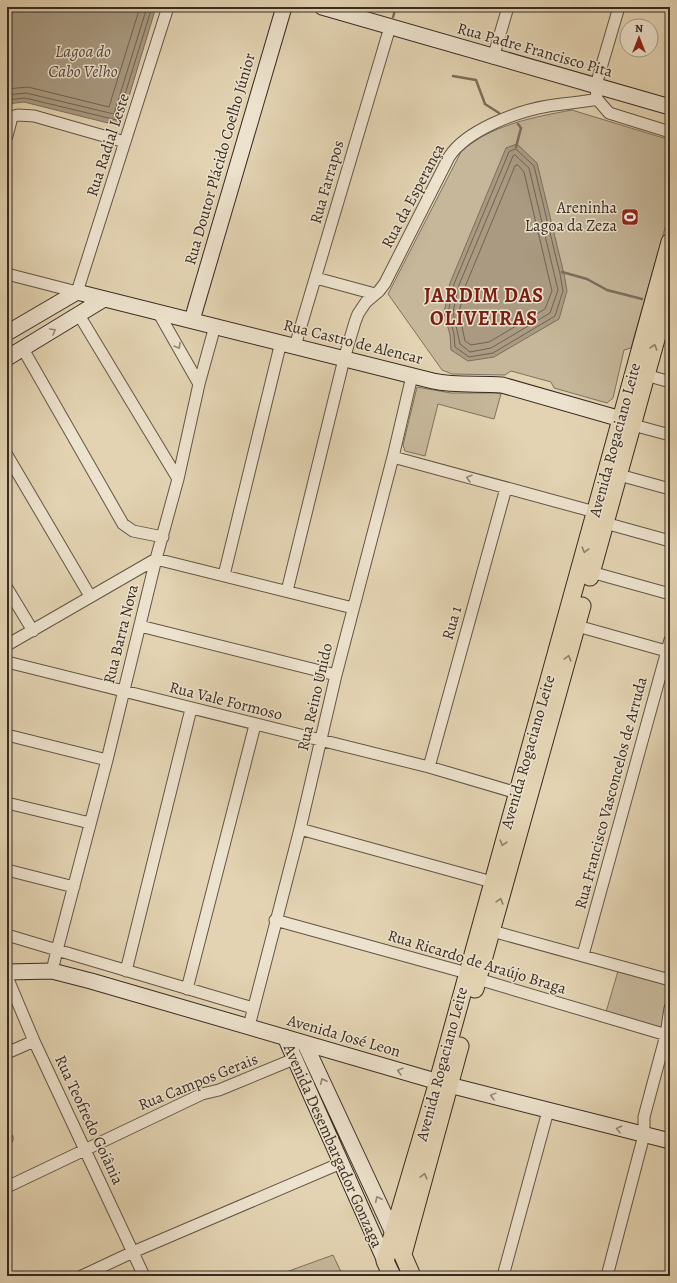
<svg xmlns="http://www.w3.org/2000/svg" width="677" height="1283" font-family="Alegreya,serif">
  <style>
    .green { fill: #c6b79a; stroke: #7f725e }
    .water { fill: #a99a81; stroke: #7c6e5b }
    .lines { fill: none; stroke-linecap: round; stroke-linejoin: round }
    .shore { stroke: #706352; stroke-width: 1 }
    .stream { stroke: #7c6e5b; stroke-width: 2.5 }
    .street-casing { stroke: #635646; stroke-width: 13 }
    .secondary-casing { stroke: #382c22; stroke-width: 17 }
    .primary-casing { stroke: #382c22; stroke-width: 19 }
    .street { stroke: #ede2cd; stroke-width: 11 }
    .secondary { stroke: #ede2cd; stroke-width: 15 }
    .primary { stroke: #e3d3b2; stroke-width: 17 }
    .oneway { stroke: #928778 }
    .oneway2 { stroke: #8e806a }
    .labels { text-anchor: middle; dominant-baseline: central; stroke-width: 3; stroke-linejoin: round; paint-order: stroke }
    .street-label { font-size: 16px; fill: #382c22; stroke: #ede2cd }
    .poi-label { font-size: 16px; fill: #382c22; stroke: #ede2cd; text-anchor: end }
    .water-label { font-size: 17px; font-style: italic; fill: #54483a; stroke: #ede2cd }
    .district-label { font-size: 20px; font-weight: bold; letter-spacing: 1px; fill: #7a1f14; stroke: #ede2cd }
  </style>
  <rect width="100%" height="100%" fill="#e3d3b2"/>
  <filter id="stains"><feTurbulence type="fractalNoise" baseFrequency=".005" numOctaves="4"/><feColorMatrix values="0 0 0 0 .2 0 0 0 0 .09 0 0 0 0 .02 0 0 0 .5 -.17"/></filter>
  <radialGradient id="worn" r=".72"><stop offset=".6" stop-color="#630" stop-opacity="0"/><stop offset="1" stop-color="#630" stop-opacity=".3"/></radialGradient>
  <path class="green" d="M572,110l98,30v70l-39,138 -7,2 -11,48 -6,5 -53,-15 -3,-6 -40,-11 -6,4 -53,-1 -10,-4 -54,-76 73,-142c29,-27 73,-35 111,-42z
    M417,387l34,6h45l5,1 -7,25 -56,-15 -13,52 -20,-5 -2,-6z
    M618,971l49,14 1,4 -5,38 -5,2 -52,-17z
    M333,1255l10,21h-68z"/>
  <path class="water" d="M7,7h149l-36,119 -96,-24 -17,2z
    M517,144l20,19 27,111 3,17 -8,28 -65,38 -26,4 -17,-11 -1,-15 -6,-22 6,-30 56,-135z"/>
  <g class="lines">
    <path class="shore" d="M7,89l21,-2 81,20 31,-100
      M7,95l19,-2 88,21 33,-107
      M7,100l18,-2 92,22 35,-113
      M516,149l18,17 26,108 3,17 -8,25 -62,37 -24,4 -14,-10 -1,-13 -6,-21 6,-29 55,-132z
      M515,155l14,13 29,122 -8,23 -59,35 -21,4 -10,-8 -7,-32 6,-27 54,-129z
      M518,165l6,7 28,119 -7,18 -56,33 -18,3 -6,-4 -6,-29 6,-25 50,-121z"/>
    <path class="stream" d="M393,17l3,-10
      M453,76l23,4 9,24 14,9
      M516,147l5,-19 -3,-4
      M562,272l25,7 20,11 35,9"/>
    <defs>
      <path id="street" d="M493,58l15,-51
        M597,99l12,14 61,19
        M7,118l11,-3 16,1 91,26
        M7,136l5,-19
        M7,274l70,18 91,-285
        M316,278l59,16
        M158,312l41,72
        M79,315l99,164
        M215,326l-16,58 -21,95 -22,80 -49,201 -50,190 196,58
        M295,346l95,-319
        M23,349l100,175 10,7 30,6
        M646,375l24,7
        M633,425l37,10
        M7,455l83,141
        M393,457l202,55
        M619,475l51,14
        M605,523l65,18
        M591,572l79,22
        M224,575l57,-233
        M7,588l26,43
        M287,591l57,-232 11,-37 3,-8 8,-12 13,-11 6,-8 64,-126c17,-27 69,-46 99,-51 16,-3 33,-3 49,-7l-1,-14 23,-78
        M570,624l100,28
        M140,626l196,49
        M7,645l149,-86 197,49
        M7,662l422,105 95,28
        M7,735l100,25
        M429,767l77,-279
        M7,803l83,20
        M300,829l192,53
        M7,870l67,17
        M275,920l192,53 11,6 192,57
        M492,931l178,49
        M7,935l50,15 -5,21
        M583,955l87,-315
        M126,971l65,-262
        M7,977l27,64 110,235
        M187,989l68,-264
        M249,1026l51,-197 36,-154 57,-218 19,-81
        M7,1053l27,-12
        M7,1138v1
        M7,1187l195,-93 17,-4 75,-31
        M82,1276l51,-24 208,-89
        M503,1276l45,-165
        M607,1276l37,-141v-18l22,-82 4,-27"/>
      <path id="secondary" d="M322,7l348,100
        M192,320l92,-313
        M7,333l70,-41 356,89c23,5 45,2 69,4l119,34
        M7,358l97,-59
        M7,972l45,-1 39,10 358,104 221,56
        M285,1037l100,224
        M305,1044l89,191"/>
      <path id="primary" d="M590,577l80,-288
        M475,989l107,-383
        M398,1244l14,32
        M403,1254l57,-208
        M392,1276l-7,-15 50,-169 235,-850"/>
    </defs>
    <use href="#street" class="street-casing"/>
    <use href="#secondary" class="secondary-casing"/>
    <use href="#primary" class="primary-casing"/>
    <use href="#street" class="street"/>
    <use href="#secondary" class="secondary"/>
    <use href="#primary" class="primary"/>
  </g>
  <defs><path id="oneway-chevron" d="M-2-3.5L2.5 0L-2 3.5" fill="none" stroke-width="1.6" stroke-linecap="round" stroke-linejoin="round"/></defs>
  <g class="oneway">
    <use href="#oneway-chevron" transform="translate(53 331) rotate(-30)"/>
    <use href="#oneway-chevron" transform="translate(178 346) rotate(60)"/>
    <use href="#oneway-chevron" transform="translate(469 478) rotate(-164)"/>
    <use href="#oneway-chevron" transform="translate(400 1071) rotate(-164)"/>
    <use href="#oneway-chevron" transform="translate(323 1081) rotate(-115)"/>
    <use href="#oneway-chevron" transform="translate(493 1096) rotate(-165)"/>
    <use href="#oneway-chevron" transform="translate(619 1129) rotate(-166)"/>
    <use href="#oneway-chevron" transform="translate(378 1199) rotate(-115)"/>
  </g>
  <g class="oneway2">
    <use href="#oneway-chevron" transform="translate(654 347) rotate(-74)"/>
    <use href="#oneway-chevron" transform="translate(585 550) rotate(105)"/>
    <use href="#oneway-chevron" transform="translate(568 658) rotate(-75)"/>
    <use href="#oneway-chevron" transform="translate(503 843) rotate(106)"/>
    <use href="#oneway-chevron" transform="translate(500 901) rotate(-74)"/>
    <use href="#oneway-chevron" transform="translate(424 1176) rotate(-75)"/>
  </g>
  <defs>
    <symbol id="stadium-square" viewBox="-11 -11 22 22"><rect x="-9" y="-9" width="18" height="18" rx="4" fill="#8f2418" stroke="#ede2cd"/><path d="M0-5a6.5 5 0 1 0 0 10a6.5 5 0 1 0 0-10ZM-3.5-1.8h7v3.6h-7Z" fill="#fff"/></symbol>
  </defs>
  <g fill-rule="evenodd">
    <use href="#stadium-square" x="620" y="207" width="20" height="20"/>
  </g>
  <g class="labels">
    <g class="street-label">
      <text transform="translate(535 50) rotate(16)">Rua Padre Francisco Pita</text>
      <text transform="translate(108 145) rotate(-72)">Rua Radial Leste</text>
      <text transform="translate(220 159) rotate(-74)">Rua Doutor Plácido Coelho Júnior</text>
      <text transform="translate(327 182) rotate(-74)">Rua Farrapos</text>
      <text transform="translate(413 196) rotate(-62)">Rua da Esperança</text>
      <text transform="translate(353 342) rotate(14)">Rua Castro de Alencar</text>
      <text transform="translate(615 440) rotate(-75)">Avenida Rogaciano Leite</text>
      <text transform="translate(452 623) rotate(-74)">Rua 1</text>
      <text transform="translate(121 634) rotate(-76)">Rua Barra Nova</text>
      <text transform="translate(315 697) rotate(-77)">Rua Reino Unido</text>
      <text transform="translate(226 701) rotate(14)">Rua Vale Formoso</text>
      <text transform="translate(528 752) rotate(-74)">Avenida Rogaciano Leite</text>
      <text transform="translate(611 793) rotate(-75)">Rua Francisco Vasconcelos de Arruda</text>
      <text transform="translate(477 962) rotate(17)">Rua Ricardo de Araújo Braga</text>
      <text transform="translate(344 1036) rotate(16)">Avenida José Leon</text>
      <text transform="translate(442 1064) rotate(-75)">Avenida Rogaciano Leite</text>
      <text transform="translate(198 1082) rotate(-22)">Rua Campos Gerais</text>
      <text transform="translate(89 1120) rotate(65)">Rua Teofredo Goiânia</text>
      <text transform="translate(333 1146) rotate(66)">Avenida Desembargador Gonzaga</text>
    </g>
    <g class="poi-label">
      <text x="617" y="208">Areninha<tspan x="617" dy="18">Lagoa da Zeza</tspan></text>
    </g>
    <g class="water-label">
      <text x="83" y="51">Lagoa do<tspan x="83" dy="20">Cabo Velho</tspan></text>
    </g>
    <g class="district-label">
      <text x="484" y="295">JARDIM DAS<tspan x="484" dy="23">OLIVEIRAS</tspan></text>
    </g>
  </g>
  <rect width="677" height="1283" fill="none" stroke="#e3d3b2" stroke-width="24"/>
  <rect x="8" y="8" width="661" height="1267" fill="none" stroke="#382c22" stroke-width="2"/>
  <rect x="12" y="12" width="653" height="1259" fill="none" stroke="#382c22"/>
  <g transform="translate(639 38)"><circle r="19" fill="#ede2cd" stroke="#a59989"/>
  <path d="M0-3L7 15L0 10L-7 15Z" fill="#8f2418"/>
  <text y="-6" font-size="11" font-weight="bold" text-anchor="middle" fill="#382c22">N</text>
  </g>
  <rect width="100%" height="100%" filter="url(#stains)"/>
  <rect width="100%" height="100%" fill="url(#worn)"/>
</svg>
